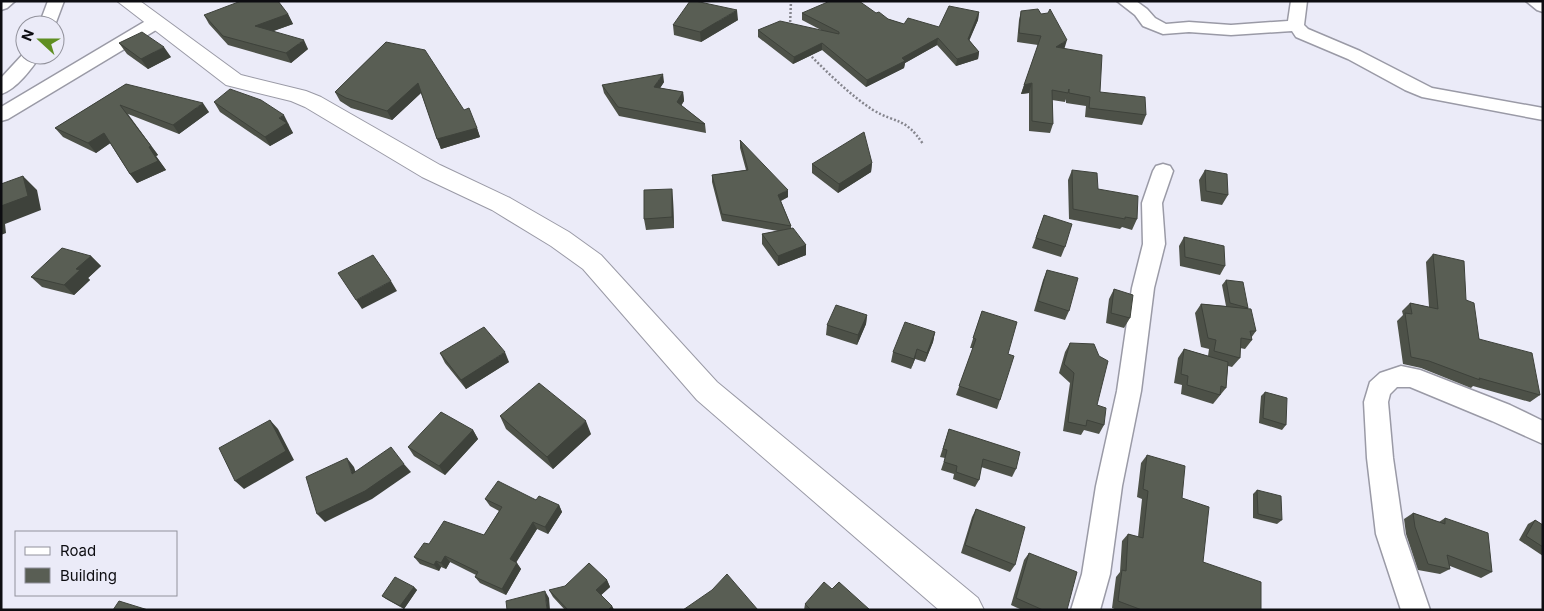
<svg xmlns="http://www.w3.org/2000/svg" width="1544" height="611" font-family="Inter,sans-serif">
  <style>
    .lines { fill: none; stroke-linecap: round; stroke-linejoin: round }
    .street-casing { stroke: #9a9aa6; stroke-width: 3 }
    .secondary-casing { stroke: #9a9aa6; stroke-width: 2 }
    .path { stroke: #85858d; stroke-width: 2.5; stroke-dasharray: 2 2; stroke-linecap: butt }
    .street { fill: #fff; fill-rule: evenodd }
    .secondary { fill: #fff; fill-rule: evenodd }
    .wall { fill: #4d5148 }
    .shaded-wall { fill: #3e423b }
    .building { fill: #595e54; stroke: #3e423b }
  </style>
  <rect width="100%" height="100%" fill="#ebebf8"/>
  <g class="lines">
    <defs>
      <path id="street" d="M1,1h14l-8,7 -6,2z
        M48,1h16l-9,24h-16z
        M1117,1h19l11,8 8,9 11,6 23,-2 42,3 57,-4 3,-20h16l-3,24 4,4 52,22 72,37 111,20v12l-121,-23 -17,-7 -57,-31 -52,-22 -4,-6 -61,4 -42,-3 -26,2 -20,-8 -8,-11z
        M1526,1h17v11l-6,-2z
        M155,18l6,1 2,4 -2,4 -153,92 -7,2v-14l148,-88z
        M25,52v3h16c-9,13 -24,34 -40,39v-16z
        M1163,164l7,2 3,5 -11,32 3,41 -11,44 -13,103 -19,95 -12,88 -10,36h-29l11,-36 14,-88 21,-95 15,-103 11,-44 -1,-41 11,-32 3,-5z
        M1401,366l19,4 90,35 33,16v23l-51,-23 -82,-34h-13l-7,7 -2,8 5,56 11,76 26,76h-29l-25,-76 -9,-76 -3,-56 6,-20 10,-9z"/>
      <path id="secondary" d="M117,1h23l101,74 65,16 15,6 119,68 70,33 59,34 32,23 116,127 261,216 6,12h-45l-242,-210 -114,-131 -32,-23 -59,-36 -70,-33 -117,-70 -14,-6 -65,-16z"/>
    </defs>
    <use href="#street" class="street-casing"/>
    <use href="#secondary" class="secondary-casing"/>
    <path class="path" d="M790,26l1,-25
      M809,54c20,20 41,41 64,56 24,14 32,7 50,34"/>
    <use href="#street" class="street"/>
    <use href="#secondary" class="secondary"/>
  </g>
  <path class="wall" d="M1021,11l20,3 23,35 36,43 46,23 -4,10 -57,-8 1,-11 -20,-3v-4l-1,3 -13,-2 1,24 -3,9 -21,-2v-38l-8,1 17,-49 -21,-3 2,-22z
    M979,12l-1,8 -9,20 10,12 -1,7 -22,7 -19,-21 -32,18 -1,5 -38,19 -44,-37 -29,14 -35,-27v-7h63l-19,-10v-7h74l12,6 16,5 35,3z
    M288,14l5,10 -20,7 35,18 -17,14 -63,-18 -19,-21 -5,-9z
    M738,20l-37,22 -27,-7 -1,-10z
    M386,42l91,86 3,9 -39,12 -20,-56 -29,27 -41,-12 -11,-7 -5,-9z
    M119,43l52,14 -23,12 -21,-15z
    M664,82l-4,6 23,4 1,9 -3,4 24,19 1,9 -87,-17 -15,-23 -2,-8z
    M126,84l83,28 -30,22 -51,-20 30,41 -2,1 10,14 -29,13 -7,-9 -20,-31 -14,10 -33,-16 -8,-9z
    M214,102l75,22 -1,1 5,8 -23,13 -50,-34z
    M740,140l48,57 -7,4 10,25v2l15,17v10l-28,11 -16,-22v-10l16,-3 -56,-10 -10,-39v-7l34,-5 -6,-22z
    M872,163l-1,9 -33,21 -26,-20v-9z
    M1072,170l26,19 39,30 -5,11 -10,-3 -2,2 -51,-10 -1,-39z
    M1205,170l23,25 -6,10 -21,-4 -2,-21z
    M673,199l1,29 -28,2 -2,-11z
    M1044,215l21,32 -4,10 -29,-9z
    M1184,237l41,29 -5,9 -40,-9 -1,-20z
    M1433,254l33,46 13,39 61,56 -10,7 -57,-16 -2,2 -50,-20 -18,-4 -6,-43 6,-6 -1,-4 8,-8 19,4 -3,-45z
    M91,256l10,10 -13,12 2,2 -16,15 -32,-8 -11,-10z
    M1047,270l22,41 -4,9 -31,-9 9,-31z
    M1226,280l22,28v1l8,22 -5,7 1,2 -7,9 -5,-1v10l-8,9 -4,-1 -2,22 -13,16 -32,-10 1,-9 -8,-2 4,-25 6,-9 24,7 1,-7 -8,-2 -6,-34 6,-9 25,2 -4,-21z
    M1114,289l16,29 -6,10 -18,-5 3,-24z
    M982,311l26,43 -8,46 -3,9 -41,-14 17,-47h-3z
    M867,315l-1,9 -9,21 -31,-10 1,-10z
    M935,332l-2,10 -8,20 -10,-3 -4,10 -20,-7 2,-10z
    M1070,343l27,62 7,20 -5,9 -15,-4 -3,5 -18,-4 7,-48 -11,-10 6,-21z
    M440,353l69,9 -43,27 -21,-26z
    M1265,392l21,33 -4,5 -23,-7 2,-27z
    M500,416l91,18 -38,35 -47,-40z
    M949,429l67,40 -4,8 -31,-10 -2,13 -4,7 -22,-8 1,-5 -13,-4 4,-12 -5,-1z
    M473,430l5,9 -33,36 -31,-19 -6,-9z
    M1147,455l35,43 21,64 58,48h-144l-5,-2 4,-31 4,-5 2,-31 6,-7 10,3 4,-38 -5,-2 4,-34z
    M1257,490l25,30 -5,4 -24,-6v-24z
    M485,499l51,1 23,5 3,7 -14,22 -11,-5 -21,33 5,7 -15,26 -26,-12 -5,-6 1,-2 -26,-13 -4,7 -5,-2 -2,4 -19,-7 -6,-7 15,-13 55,-9 15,-24 -9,-5z
    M976,509l39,56 -5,7 -49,-19 11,-36z
    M1413,513l26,9 6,-4 47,54 -11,6 -31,-12v3l-10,5 -22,-4 -12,-36 -2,-15z
    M1535,520l8,5v31l-24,-16 9,-16z
    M1029,553l38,57h-45l-11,-5 13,-45z
    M607,580l3,7 -9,8 11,11 2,4h-49l-12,-13 -4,-7z
    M414,587l3,3 -13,19 -18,-10 -4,-3z
    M805,604l65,6h-66z"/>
  <path class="shaded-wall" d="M737,10l1,10 -37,22 -1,-10z
    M979,12l-1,8 -11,26 1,-7z
    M288,14l5,10 -33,12 -5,-10z
    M938,38l-1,7 -32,18 -1,5 -38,19 1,-7 35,-22z
    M304,40l4,9 -17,14 -5,-10z
    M1067,40l-3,10 -8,-3z
    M822,43v7l-29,14 1,-7z
    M164,47l7,10 -23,12 -7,-10z
    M979,52l-1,7 -22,7 1,-7z
    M663,74l1,8 -9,14 -1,-9z
    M418,83l4,9 -30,28 -5,-9z
    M1032,83l-3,10 -8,1 3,-9z
    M683,92l1,9 -6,10 -1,-9z
    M203,103l6,9 -30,22 -6,-9z
    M120,105l38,50 -2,1 10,14 -29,13 -7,-9z
    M284,115l9,18 -23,13 -5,-9 14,-19z
    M477,128l3,9 -39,12 -4,-10z
    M104,133l8,9 -16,11 -8,-10z
    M872,163l-1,9 -33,21 1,-9z
    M23,176l14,14 4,20 -36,14 1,9 -5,2v-29z
    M672,189l1,10 1,29 -2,-11z
    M788,190v7l-10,5v-7z
    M806,245v10l-28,11v-10z
    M91,256l10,10 -13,12 2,2 -16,15 -10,-10 12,-16z
    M391,281l6,10 -35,18 -6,-9z
    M867,315l-1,9 -9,21 1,-10z
    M935,332l-2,10 -8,20 2,-9z
    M917,349l-2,10 -4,10z
    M505,352l4,10 -43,27 -5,-9z
    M270,420l8,9 16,31 -50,29 -9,-8z
    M586,421l5,13 -38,35 -6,-12z
    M473,430l5,9 -33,36 -6,-9z
    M347,458l7,9 5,15 -7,-8z
    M404,464l7,8 -39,27 -47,23 -8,-8z
    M559,505l3,7 -14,22 -3,-7z
    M533,522l4,7 -23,37 -4,-7z
    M445,556l5,6 -4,7 -5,-6z
    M436,561l5,6 -2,4 -5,-6z
    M517,563l4,6 -15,26 -4,-6z
    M607,580l3,7 -11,10 -3,-7z
    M414,587l3,3 -13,19 -4,-3z
    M545,591l4,7 1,12h-3z
    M612,606l2,4h-6z"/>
  <path class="building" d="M241,1h37l10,13 -33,12 49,14 -18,13 -63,-17 -19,-21z
    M690,1h5l42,9 -37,22 -27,-7z
    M830,1h29l17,12 3,-1 9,7 16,5 4,-6 31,9 10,-21 30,6 -11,27 11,13 -22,7 -19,-21 -36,20 3,3 -38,19 -45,-37 -28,14 -36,-27 22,-9 59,13v-2l-37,-19z
    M1038,9l3,5 7,-1 2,-4 17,31 -11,7 46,8 -2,37 45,5 1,18 -57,-7 1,-11 -21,-4v-4l-1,4 -16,-3 1,34 -21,-3v-38l-8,2 17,-49 -22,-3 2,-22z
    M142,32l22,15 -23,12 -22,-16z
    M386,42l39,8 39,60 5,-2 8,20 -40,11 -19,-56 -31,28 -41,-13 -11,-6z
    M663,74l-9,13 29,5 -6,10 28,22 -87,-17 -16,-22z
    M126,84l77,19 -30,22 -53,-20 31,41 -2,1 9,14 -28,13 -26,-41 -16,10 -33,-15z
    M230,89l31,11 23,15 -5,3 8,5 -22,14 -51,-35z
    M864,132l8,31 -33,21 -27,-20z
    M740,140l48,50 -10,5 13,31 -69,-12 -10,-39 36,-5z
    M1072,170l25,3 1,16 40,7 -1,23 -12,-2v2l-52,-10z
    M1205,170l22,4 1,21 -22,-4z
    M23,176l5,20 -27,10v-22z
    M672,189v28l-28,2v-29z
    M1044,215l28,9 -7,23 -29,-9z
    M793,228l13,17 -28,11 -16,-22z
    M1184,237l40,9 1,20 -40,-9z
    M62,248l29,8 -15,13 4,1 -16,15 -33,-8z
    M1433,254l31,7 2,39 8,3 5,36 53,14 8,42 -61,-17 1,2 -51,-19 -18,-4 -6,-44 7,1 -2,-11 28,6z
    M373,255l18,26 -35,19 -18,-27z
    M1047,270l31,8 -9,33 -31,-10z
    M1226,280l17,2 5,26 -18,-5z
    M1114,289l19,6 -3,23 -19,-5z
    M1201,304l50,5 5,22h-6l2,9 -11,-2 -1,20 -26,-7 2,-11 -8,-2z
    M836,305l31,10 -9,20 -31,-10z
    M982,311l35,11 -9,32 6,2 -14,44 -41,-14 17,-47 -3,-1z
    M905,322l30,10 -8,21 -10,-4 -3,10 -21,-7z
    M484,327l21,25 -44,28 -21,-27z
    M1070,343l24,1 5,12 9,5 -11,44 9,3 -2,17 -17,-5 -1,6 -18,-4 6,-49 -10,-9z
    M1184,349l44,13 -2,26 -5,-2 -1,9 -33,-10 1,-9 -7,-2z
    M539,383l47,38 -39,36 -47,-41z
    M1265,392l22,6 -1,27 -23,-7z
    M441,412l32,18 -34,36 -31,-19z
    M270,420l16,31 -51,30 -16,-33z
    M949,429l71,23 -4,17 -33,-10 -4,21 -23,-8 1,-6 -13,-4 3,-12 -4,-1z
    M391,447l13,17 -39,27 -48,23 -11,-37 41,-19 5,16z
    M1147,455l38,11 -3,32 27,9 -6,55 58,20v28h-119l-24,-9 4,-31 4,1 2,-37 15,4 5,-47 -5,-2z
    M498,481l38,19 3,-4 20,9 -14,22 -12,-5 -23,37 7,4 -15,26 -27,-12 3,-5 -33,-16 -4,7 -5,-2 -2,4 -20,-8 10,-14 5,1 15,-23 40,14 18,-28 -17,-8z
    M1257,490l24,6 1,24 -24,-6z
    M976,509l49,18 -10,38 -50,-20z
    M1413,513l32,11v-6l43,15 4,39 -45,-17 3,14 -22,-5 -13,-37z
    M1535,520l8,5v22l-17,-11z
    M1029,553l48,19 -10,38h-24l-27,-12z
    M589,563l18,17 -11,10 16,16 -4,4h-40l-19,-20 16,-4z
    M727,574l31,36h-75l29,-20z
    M395,577l19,10 -14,19 -18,-10z
    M824,582l8,7 7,-7 31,28h-59l-6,-6z
    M545,591l2,19h-40l-1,-9z
    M119,601l29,9h-35z"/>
  <rect width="1544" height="611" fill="none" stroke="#0d0d11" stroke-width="5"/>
  <rect x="15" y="531" width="162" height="65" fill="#ebebf8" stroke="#92929c"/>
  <rect x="25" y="547" width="25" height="8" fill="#ffffff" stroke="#92929c"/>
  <text x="60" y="556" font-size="15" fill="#0d0d11">Road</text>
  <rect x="25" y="568" width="25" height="15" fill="#595e54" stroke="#92929c"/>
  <text x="60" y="581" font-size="15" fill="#0d0d11">Building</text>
  <g transform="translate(40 40) rotate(291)"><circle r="24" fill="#ebebf8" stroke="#92929c"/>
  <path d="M0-4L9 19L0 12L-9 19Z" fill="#5f8e22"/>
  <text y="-8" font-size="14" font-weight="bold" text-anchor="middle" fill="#0d0d11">N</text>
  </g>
</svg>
